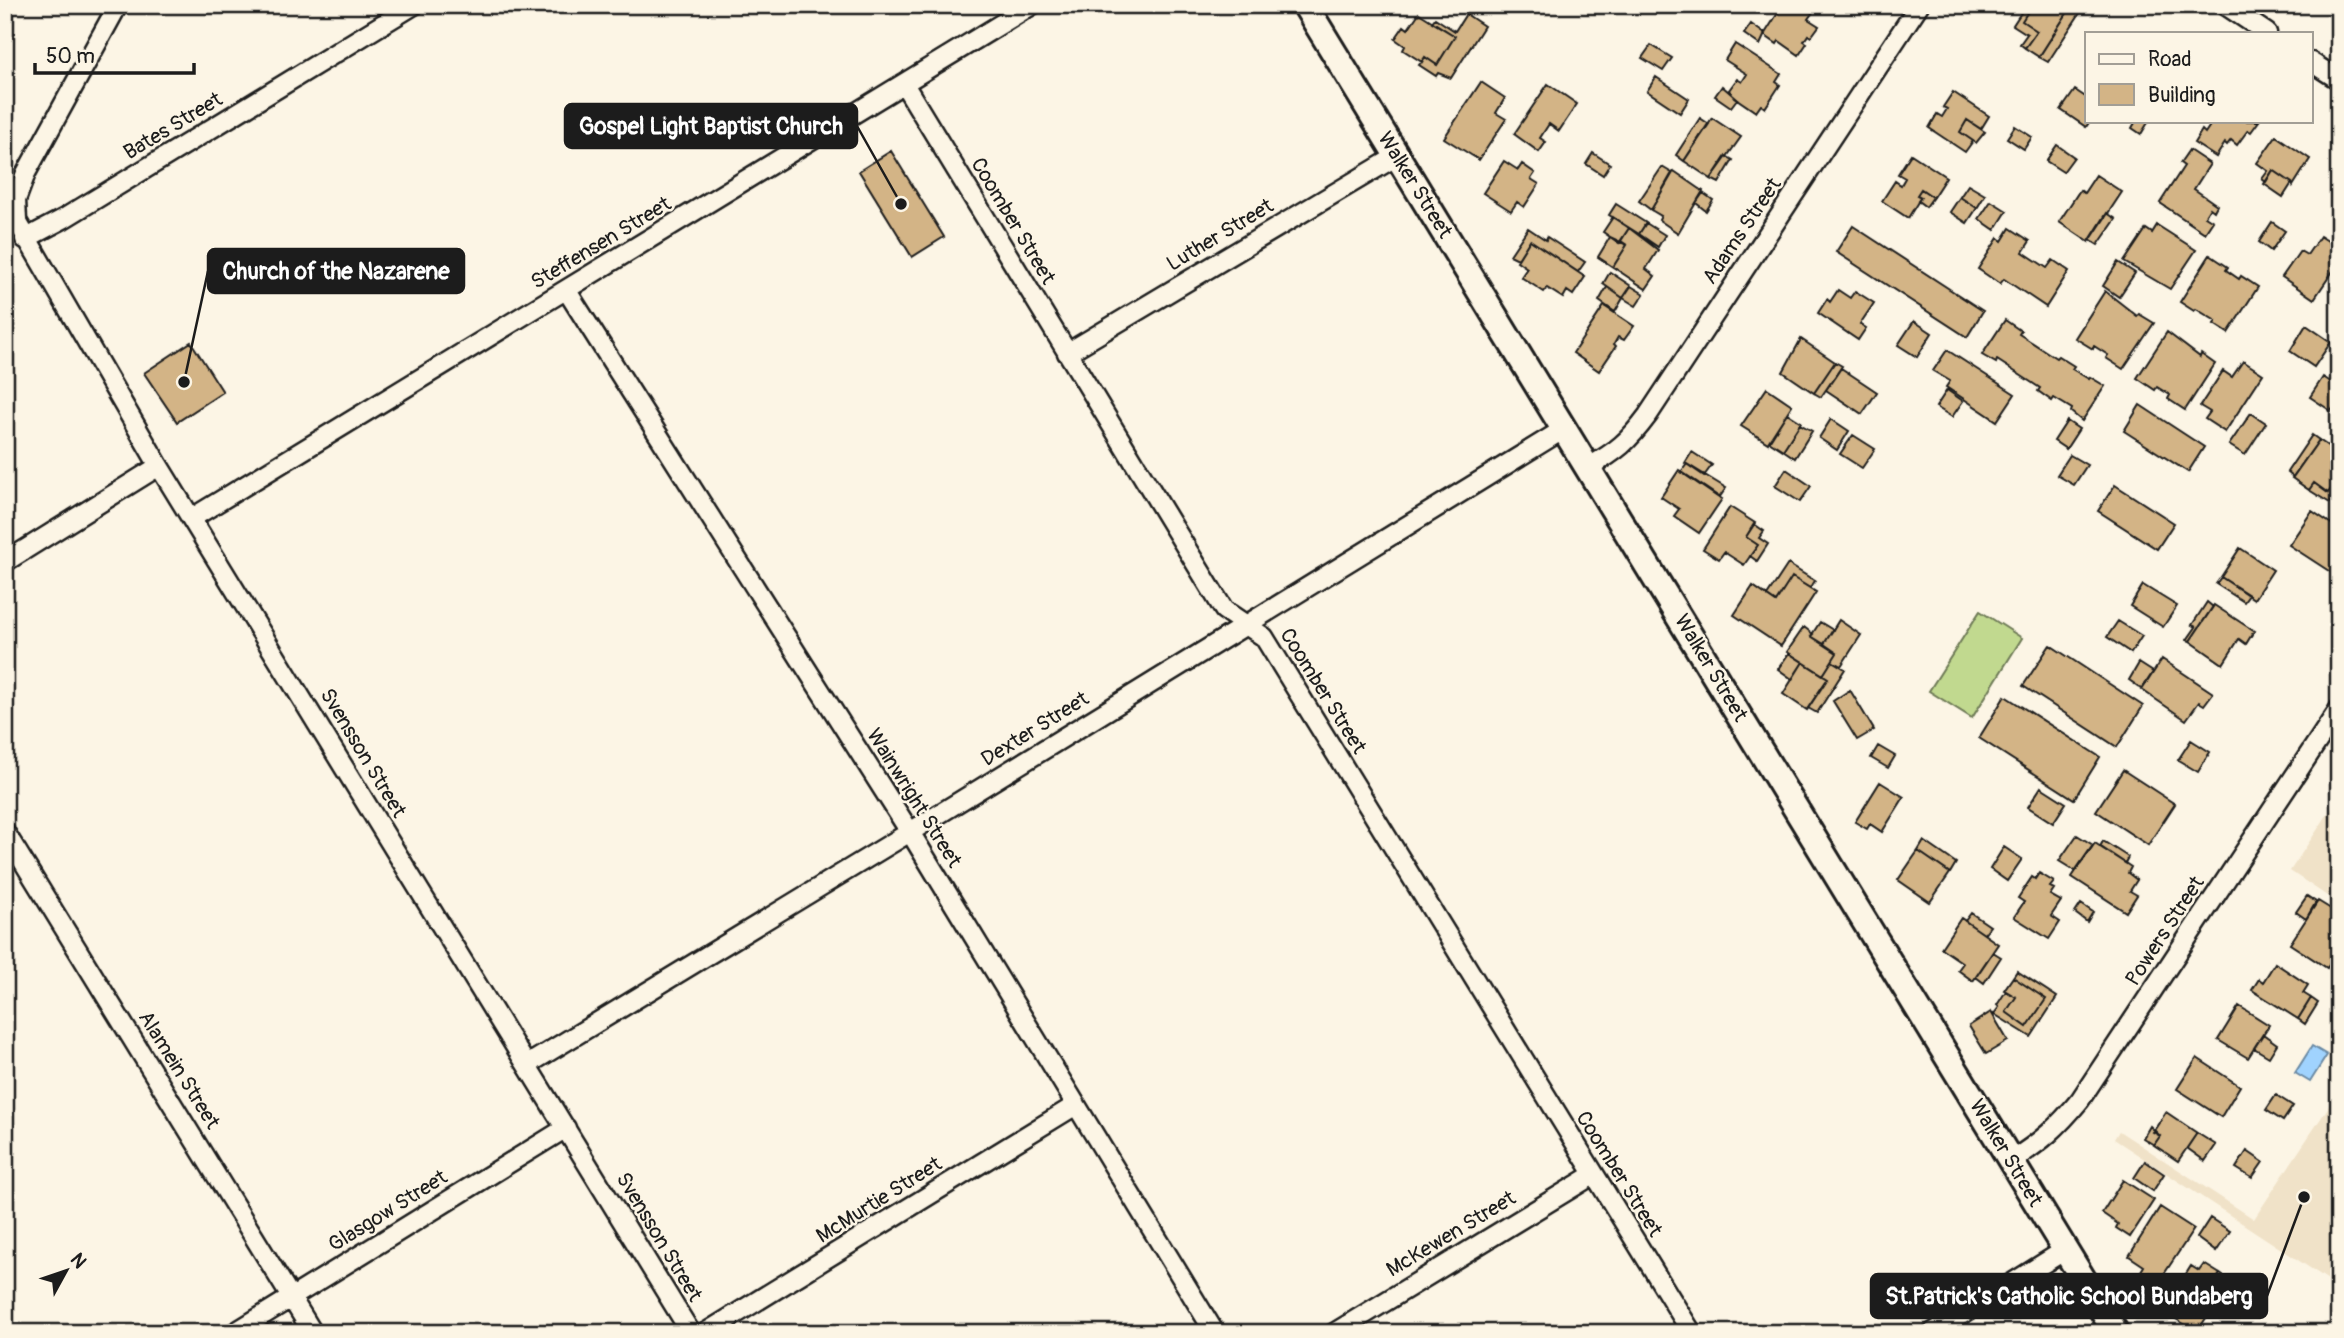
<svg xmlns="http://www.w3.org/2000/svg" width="2344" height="1338" font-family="Pangolin,sans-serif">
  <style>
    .built { fill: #f0e2c8 }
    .green { fill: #c1d98f; stroke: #6e7a56; stroke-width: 2 }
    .water { fill: #a0d3fe; stroke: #6b8aa4; stroke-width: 2 }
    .building { fill: #d3b486; stroke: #1c1c1c; stroke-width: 2 }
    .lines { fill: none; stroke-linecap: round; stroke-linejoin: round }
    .minor-casing { stroke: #1c1c1c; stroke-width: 23 }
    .secondary-casing { stroke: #1c1c1c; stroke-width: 30 }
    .minor { stroke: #fcf5e5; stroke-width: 18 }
    .secondary { stroke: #fcf5e5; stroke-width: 24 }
    .labels { text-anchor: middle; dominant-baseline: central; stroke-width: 5; stroke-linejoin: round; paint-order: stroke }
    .street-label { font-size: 21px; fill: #1c1c1c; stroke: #fcf5e5 }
    .leader { fill: none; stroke: #1c1c1c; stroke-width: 2.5 }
    .callout-dot { fill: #1c1c1c; stroke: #fcf5e5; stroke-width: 2.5 }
    .callout { fill: #1c1c1c; stroke: #1c1c1c; stroke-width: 2.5 }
    .callout-label { font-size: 23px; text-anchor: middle; font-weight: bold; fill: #fff }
  </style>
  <rect width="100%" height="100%" fill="#fcf5e5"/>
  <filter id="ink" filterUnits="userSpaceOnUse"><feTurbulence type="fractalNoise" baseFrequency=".0143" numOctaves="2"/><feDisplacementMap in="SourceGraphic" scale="14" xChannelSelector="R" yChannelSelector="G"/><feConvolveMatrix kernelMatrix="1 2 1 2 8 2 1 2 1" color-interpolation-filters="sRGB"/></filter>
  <g filter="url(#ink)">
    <path class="built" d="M2339,797v107l-49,-33z
      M2339,1091v196l-225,-148 5,-8 135,88z"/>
    <path class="green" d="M1980,611l42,27 -50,80 -43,-27z"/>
    <path class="water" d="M2312,1046l15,9 -17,27 -15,-9z"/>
    <path class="building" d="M1783,5h20l10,7 -5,7 11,7 -8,11 -3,-2 -4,6 3,2 -8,12 -20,-14 -2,3 -13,-9z
      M2026,5h6l-10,16 15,10 -12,17 -5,-4 7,-10 -14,-9z
      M2032,5h18l3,2 2,-2h13l3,2 -32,50 -14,-9 12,-17 -15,-10z
      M2071,7l9,6 -32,49 -9,-5z
      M1419,13l36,23 -18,29 -12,-8 -3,5 -19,-12 2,-4 -10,-7 9,-13 4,3z
      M1466,14l18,12 -33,52 -13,-5 -2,3 -17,-11 6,-8 12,8 18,-29 -23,-14 3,-4 20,13z
      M1751,24l14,10 -5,11 -16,-11z
      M1735,44l46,30 -5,8 4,3 -15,23 -4,-3 -5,7 -22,-15 -5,-7 8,-11 5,3 5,-8 -22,-14z
      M1651,45l21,13 -9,13 -21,-13z
      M1656,77l33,22 -9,14 -33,-22z
      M1481,82l24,16 -9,15 10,6 -27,41 -35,-22z
      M1548,84l29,20 -18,27 -10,-7 -9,14 6,4 -7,10 -25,-18z
      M1722,86l15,13 -6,8 -16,-11z
      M2075,90l12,8v23h3l-4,6 -25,-17z
      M1953,92l36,24 -8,13 -14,-9 -7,12 13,9 -8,11 -36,-24 8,-14 5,3 5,-8 -4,-2z
      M1700,118l9,6 -25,37 -8,-6z
      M1712,118l29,19 -30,42 -27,-18z
      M1967,120l18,12 -9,11 -16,-11z
      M2136,121h13l-8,13 -9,-6z
      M2213,121h46l-8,11 -3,-2 -11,15 -6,-5 -4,5 -2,-2 -9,14 -22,-14 8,-13 3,3z
      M2015,126l17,11 -8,12 -17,-11z
      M2276,136l34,23 -17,27 -1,-3 -19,-13 -7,12 -4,-3 6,-8 -11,-8z
      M2057,145l17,12 -11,15 -17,-11z
      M2189,150l21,14 -16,25 23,16 -3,6 -4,-3 -5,8 8,5 -8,12 -45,-30 24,-37 -4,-3z
      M891,151l53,86 -32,20 -53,-86z
      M1593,153l17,11 -7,11 -17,-11z
      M1911,154l35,23 -13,20 -12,-8 -4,6 4,2 -13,21 -26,-17 13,-20 6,4 4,-7 -7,-4z
      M1726,156l7,4 -14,23 -8,-4z
      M1504,161l14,9 4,-6 13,9 -4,6 8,5 -15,23 -7,-5 -6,9 -28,-18z
      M1662,167l10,6 -21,37 -12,-9z
      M2273,170l19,13 -9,14 -19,-13z
      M1674,171l29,20 -25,42 -19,-13 2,-4 -10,-6z
      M2096,175l26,17 -33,50 -30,-20 21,-32 4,3z
      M1968,185l17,10 -8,13 -17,-11z
      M1921,189l12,8 -7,10 -8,-6 3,-4 -4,-2z
      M1703,193l10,7 -7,11 -10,-8z
      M1960,197l17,11 -10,15 -17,-11z
      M1991,201l16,10 -12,19 -16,-11z
      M1616,204l30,19 -7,11 -30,-19z
      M2107,213l9,6 -18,26 -8,-5z
      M1613,217l16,11 -10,15 -16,-11z
      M2272,222l13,9 -14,20 -12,-9z
      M1646,223l19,12 -7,12 -19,-13z
      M2157,225l39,25 -26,39 -46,-27 22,-33 6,4z
      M1853,226l130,85 -16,26 -131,-85z
      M1528,228l18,12 1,-3 38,25 -7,10 -48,-32 -12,19 -8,-4z
      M1629,228l29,22 -12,19 9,7 -9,13 -33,-22 14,-22 -6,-4z
      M2010,228l20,13 -7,11 24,16 6,-8 16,11 -23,36 -42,-28 -4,5 -22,-15 20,-31 4,3z
      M2320,236l19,12v14l-25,37 -32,-22 18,-26 7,4z
      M1610,237l17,8 -14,22 -15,-10z
      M1530,240l55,37 -12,18 -6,-4 -4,7 -16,-10 -3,4 -23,-15 6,-9 -10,-7z
      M2210,255l18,12 -2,3 13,9 2,-3 17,11 -30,46 -14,-9 2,-3 -20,-12 -2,2 -14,-9z
      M2118,262l17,11 -16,24 -16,-11z
      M1610,272l21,14 -8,12 -20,-14z
      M1631,286l13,8 -8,12 -13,-8z
      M1607,287l16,11 -8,14 -16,-11z
      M1838,290l12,8 5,-7 19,12 -14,21 6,4 -8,12 -40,-27 9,-14 3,3z
      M2105,291l32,25 2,-2 15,9 -31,46 -17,-11 2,-3 -14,-9 -1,3 -18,-11z
      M1604,306l30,20 -10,14 -6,-3 -4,7 2,2 -17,25 -26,-18z
      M2005,320l16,11 -2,3 37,24 2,-2 16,10 -2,3 17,10 1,-2 15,9 -23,35 -11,-9 1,-3 -18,-11 -2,3 -14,-10 2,-3 -43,-28 -1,3 -14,-8z
      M1914,321l18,12 -15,24 -19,-12z
      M2306,325l25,17 -17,25 -24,-16z
      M2167,332l33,25 1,-3 14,10 -30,46 -17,-11 2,-4 -13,-8 -2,3 -18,-12z
      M1801,339l34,23 -21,31 -31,-21z
      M191,342l32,50 -46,30 -33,-49z
      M1947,350l68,44 -18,27 -51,-34 4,-6 -17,-10z
      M2243,361l20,13 -38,58 -20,-13 5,-7 -10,-6 23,-35 9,6z
      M1835,362l7,4 -21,31 -7,-4z
      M1841,368l36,24 -15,22 -36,-24z
      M2323,377l16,10v13l-8,11 -21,-14z
      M1767,388l25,17 -24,38 -27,-17z
      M1947,390l16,11 -11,16 -16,-10z
      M2140,405l64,42 -16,25 -64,-41z
      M1787,413l14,9 -18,28 -14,-9z
      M2251,413l15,10 -21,32 -16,-10z
      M1831,419l18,12 -12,19 -18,-12z
      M2067,421l12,8 -13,20 -12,-8z
      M1800,424l12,7 -17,27 -12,-8z
      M1853,435l22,14 -13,19 -22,-14z
      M2312,435l7,5 -26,37 -6,-5z
      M2319,440l16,11 -4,6 8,5v16l-11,15 -14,-10 -5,7 -17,-12z
      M1692,452l20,13 -8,11 -19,-13z
      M2070,455l17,10 -13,20 -17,-10z
      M1687,464l39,24 -7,10 -38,-26z
      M1786,469l25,17 -11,16 -25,-16z
      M1679,470l43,29 -23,34 -25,-17 5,-7 -18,-12z
      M2339,478v12l-9,13 -21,-13 5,-7 14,10z
      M2115,485l59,38 -17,26 -59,-38z
      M1730,507l25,16 -9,14 12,8 -14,20 -20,-13 -5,7 -16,-10z
      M2312,511l27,18v35l-7,9 -43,-28z
      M1754,524l10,7 -5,7 9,6 -11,17 -7,-5 8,-11 -12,-8z
      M2240,548l33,22 -19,29 -33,-22z
      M1788,564l27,17 -5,7 -18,-11 -16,25 -9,-6z
      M1792,577l24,15 -35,54 -47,-31 19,-29 23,16z
      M2221,577l28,18 -5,7 -28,-18z
      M2143,585l34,21 -14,21 -33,-21z
      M2207,602l6,5 -23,34 -3,-1 9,-13 -4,-2z
      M2214,605l40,26 -8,13 -7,-5 -16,25 -33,-23z
      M1839,620l22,15 -20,31 -9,-5 5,-8 -13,-9z
      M2118,621l24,15 -11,17 -24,-16z
      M1820,622l13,8 -9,14 -13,-8z
      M1804,627l9,7 -2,2 26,17 -14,22 -36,-23z
      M2050,645l93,61 -26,41 -94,-61z
      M1789,653l14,9 -11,17 -14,-10z
      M2162,659l51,34 -9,12 -5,-3 -13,18 -44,-30z
      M1832,661l13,8 -28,44 -9,-5 20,-30 -5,-3z
      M1803,662l25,16 -21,32 -24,-16z
      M2139,663l14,9 -11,17 -13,-9z
      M1850,690l24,40 -17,10 -24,-39z
      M2005,696l95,61 -26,42 -95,-61z
      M2191,740l19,12 -12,20 -20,-12z
      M1878,746l17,10 -7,12 -17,-10z
      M2123,770l52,34 -27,41 -52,-34z
      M1880,782l24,15 -22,35 -12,-8 -3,5 -12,-7z
      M2041,787l25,16 -13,20 -25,-16z
      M2077,835l16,10 -18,26 -16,-10z
      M1924,841l32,22 -6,10 -32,-22z
      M2103,841l25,16 -3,6 -25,-16z
      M2095,843l36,24 -3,6 9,7 -7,11 7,4 -11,17 -54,-35z
      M2004,847l18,12 -15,22 -17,-12z
      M1918,851l32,22 -20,29 -32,-22z
      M2039,873l15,9 -4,5 4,2 -4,6 11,6 -10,15 9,6 -11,17 -35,-22 10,-15 -6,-4 14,-21 3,2z
      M2307,896l9,6 -10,17 -10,-7z
      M2318,901l21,13v17l-6,8 6,3v8l-12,18 -37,-24z
      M2081,904l12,8 -6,10 -12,-9z
      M1971,913l19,13 -6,8 -19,-13z
      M1961,918l37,26 -25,37 -15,-11 5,-7 -22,-15z
      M1993,952l8,5 -17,26 -8,-6z
      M2275,963l33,22 -5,8 8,5 -13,21 -46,-29 7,-11 4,3z
      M2017,971l40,26 -26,40 -37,-23 5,-7 -2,-2 9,-14 10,6 -10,15 21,15 19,-28 -33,-22z
      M2013,977l33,22 -19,28 -21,-15 10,-15 -12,-7z
      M2311,998l7,5 -13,21 -7,-5z
      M2239,1006l30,19 -21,33 -30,-18z
      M1991,1012l17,29 -22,13 -17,-28z
      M2263,1034l14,10 -8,13 -15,-9z
      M2197,1058l43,28 -19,31 -44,-28z
      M2276,1095l17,11 -10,15 -17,-11z
      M2166,1112l31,21 -19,28 -24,-16 6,-9 -7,-4z
      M2150,1126l10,10 -6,9 -11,-7z
      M2197,1133l19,12 -11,16 -18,-13z
      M2247,1151l16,11 -11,16 -16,-10z
      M2145,1161l19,13 -11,17 -19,-13z
      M2123,1180l31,20 -24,37 -14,-9 2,-4 -16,-11z
      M2160,1207l34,22 -34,51 -10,-7 -2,3 -7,-5 3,-5 -15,-10z
      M2210,1218l20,13 -14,21 -19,-14z
      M2204,1264l16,10 -10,15 -24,-15 5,-8 8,5z
      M2186,1274l24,15 10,-15 10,7 -33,51 -34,-21z"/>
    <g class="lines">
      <defs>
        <path id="minor" d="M118,5l-92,168 -10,27 1,21 142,245 532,867
          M2225,5l42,28
          M2311,62l28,18
          M904,84l320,526 40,27 428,696
          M25,239l38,-20 351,-214
          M567,291l343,541 305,501
          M1067,353l330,-197
          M1589,467c28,-16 39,-25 59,-52l271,-410
          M192,518l840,-513
          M5,562l154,-96
          M5,832l308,501
          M527,1065l383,-233 654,-403
          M2011,1161c31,-20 46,-33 69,-61l259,-391
          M234,1333l332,-205
          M705,1333l371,-228
          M1334,1333l259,-158
          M1932,1333l133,-83"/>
        <path id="secondary" d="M1305,5l811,1328"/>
      </defs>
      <use href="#minor" class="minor-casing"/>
      <use href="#secondary" class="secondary-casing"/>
      <use href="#minor" class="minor"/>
      <use href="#secondary" class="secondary"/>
    </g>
  </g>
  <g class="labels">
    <g class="street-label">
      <text transform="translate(173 126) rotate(-31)">Bates Street</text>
      <text transform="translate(1415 185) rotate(58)">Walker Street</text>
      <text transform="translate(1013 221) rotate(59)">Coomber Street</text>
      <text transform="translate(1742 231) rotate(-56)">Adams Street</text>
      <text transform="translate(1220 235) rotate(-31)">Luther Street</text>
      <text transform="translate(601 243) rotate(-31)">Steffensen Street</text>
      <text transform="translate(1711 668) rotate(59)">Walker Street</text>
      <text transform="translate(1323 691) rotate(58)">Coomber Street</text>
      <text transform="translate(1035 729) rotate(-32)">Dexter Street</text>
      <text transform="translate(363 753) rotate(59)">Svensson Street</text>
      <text transform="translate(914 798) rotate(58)">Wainwright Street</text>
      <text transform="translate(2165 931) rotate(-57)">Powers Street</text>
      <text transform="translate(179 1070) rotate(58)">Alamein Street</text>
      <text transform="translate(2006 1153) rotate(59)">Walker Street</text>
      <text transform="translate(1619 1174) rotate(58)">Coomber Street</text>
      <text transform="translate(879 1200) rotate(-32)">McMurtie Street</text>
      <text transform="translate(388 1211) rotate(-32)">Glasgow Street</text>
      <text transform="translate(1451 1234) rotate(-31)">McKewen Street</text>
      <text transform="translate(659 1237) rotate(59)">Svensson Street</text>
    </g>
  </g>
  <path class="leader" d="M901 204L857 126M184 382L208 271M2304 1197L2267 1296"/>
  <g class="callout-dot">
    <circle cx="901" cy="204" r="7"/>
    <circle cx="184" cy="382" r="7"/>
    <circle cx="2304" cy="1197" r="7"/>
  </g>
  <g class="callout">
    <rect x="565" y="104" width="292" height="44" rx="7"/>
    <rect x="208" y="249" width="256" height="44" rx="7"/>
    <rect x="1871" y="1274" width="396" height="44" rx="7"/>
  </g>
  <g class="callout-label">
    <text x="711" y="134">Gospel Light Baptist Church</text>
    <text x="336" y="279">Church of the Nazarene</text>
    <text x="2069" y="1304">St.Patrick's Catholic School Bundaberg</text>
  </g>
  <rect width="2344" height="1338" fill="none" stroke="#fcf5e5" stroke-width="28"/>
  <rect x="14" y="14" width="2316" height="1310" fill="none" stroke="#1c1c1c" stroke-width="2.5" filter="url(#ink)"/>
  <rect x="2085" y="32" width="228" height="91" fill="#fcf5e5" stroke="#a29e95" stroke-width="2"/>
  <rect x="2099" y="54" width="35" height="10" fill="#fcf5e5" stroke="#a29e95" stroke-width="2"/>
  <text x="2148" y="66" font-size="21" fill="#1c1c1c">Road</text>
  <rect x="2099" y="84" width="35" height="21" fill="#d3b486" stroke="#a29e95" stroke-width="2"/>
  <text x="2148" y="102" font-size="21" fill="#1c1c1c">Building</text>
  <g transform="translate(66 1271) rotate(50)" stroke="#fcf5e5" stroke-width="5" paint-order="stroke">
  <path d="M0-5L12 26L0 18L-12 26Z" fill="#1c1c1c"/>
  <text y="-10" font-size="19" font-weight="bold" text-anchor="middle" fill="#1c1c1c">N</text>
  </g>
  <path d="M35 63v10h159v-10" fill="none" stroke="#1c1c1c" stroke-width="3.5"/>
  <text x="46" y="63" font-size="21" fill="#1c1c1c" stroke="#fcf5e5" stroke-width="5" paint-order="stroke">50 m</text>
</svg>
